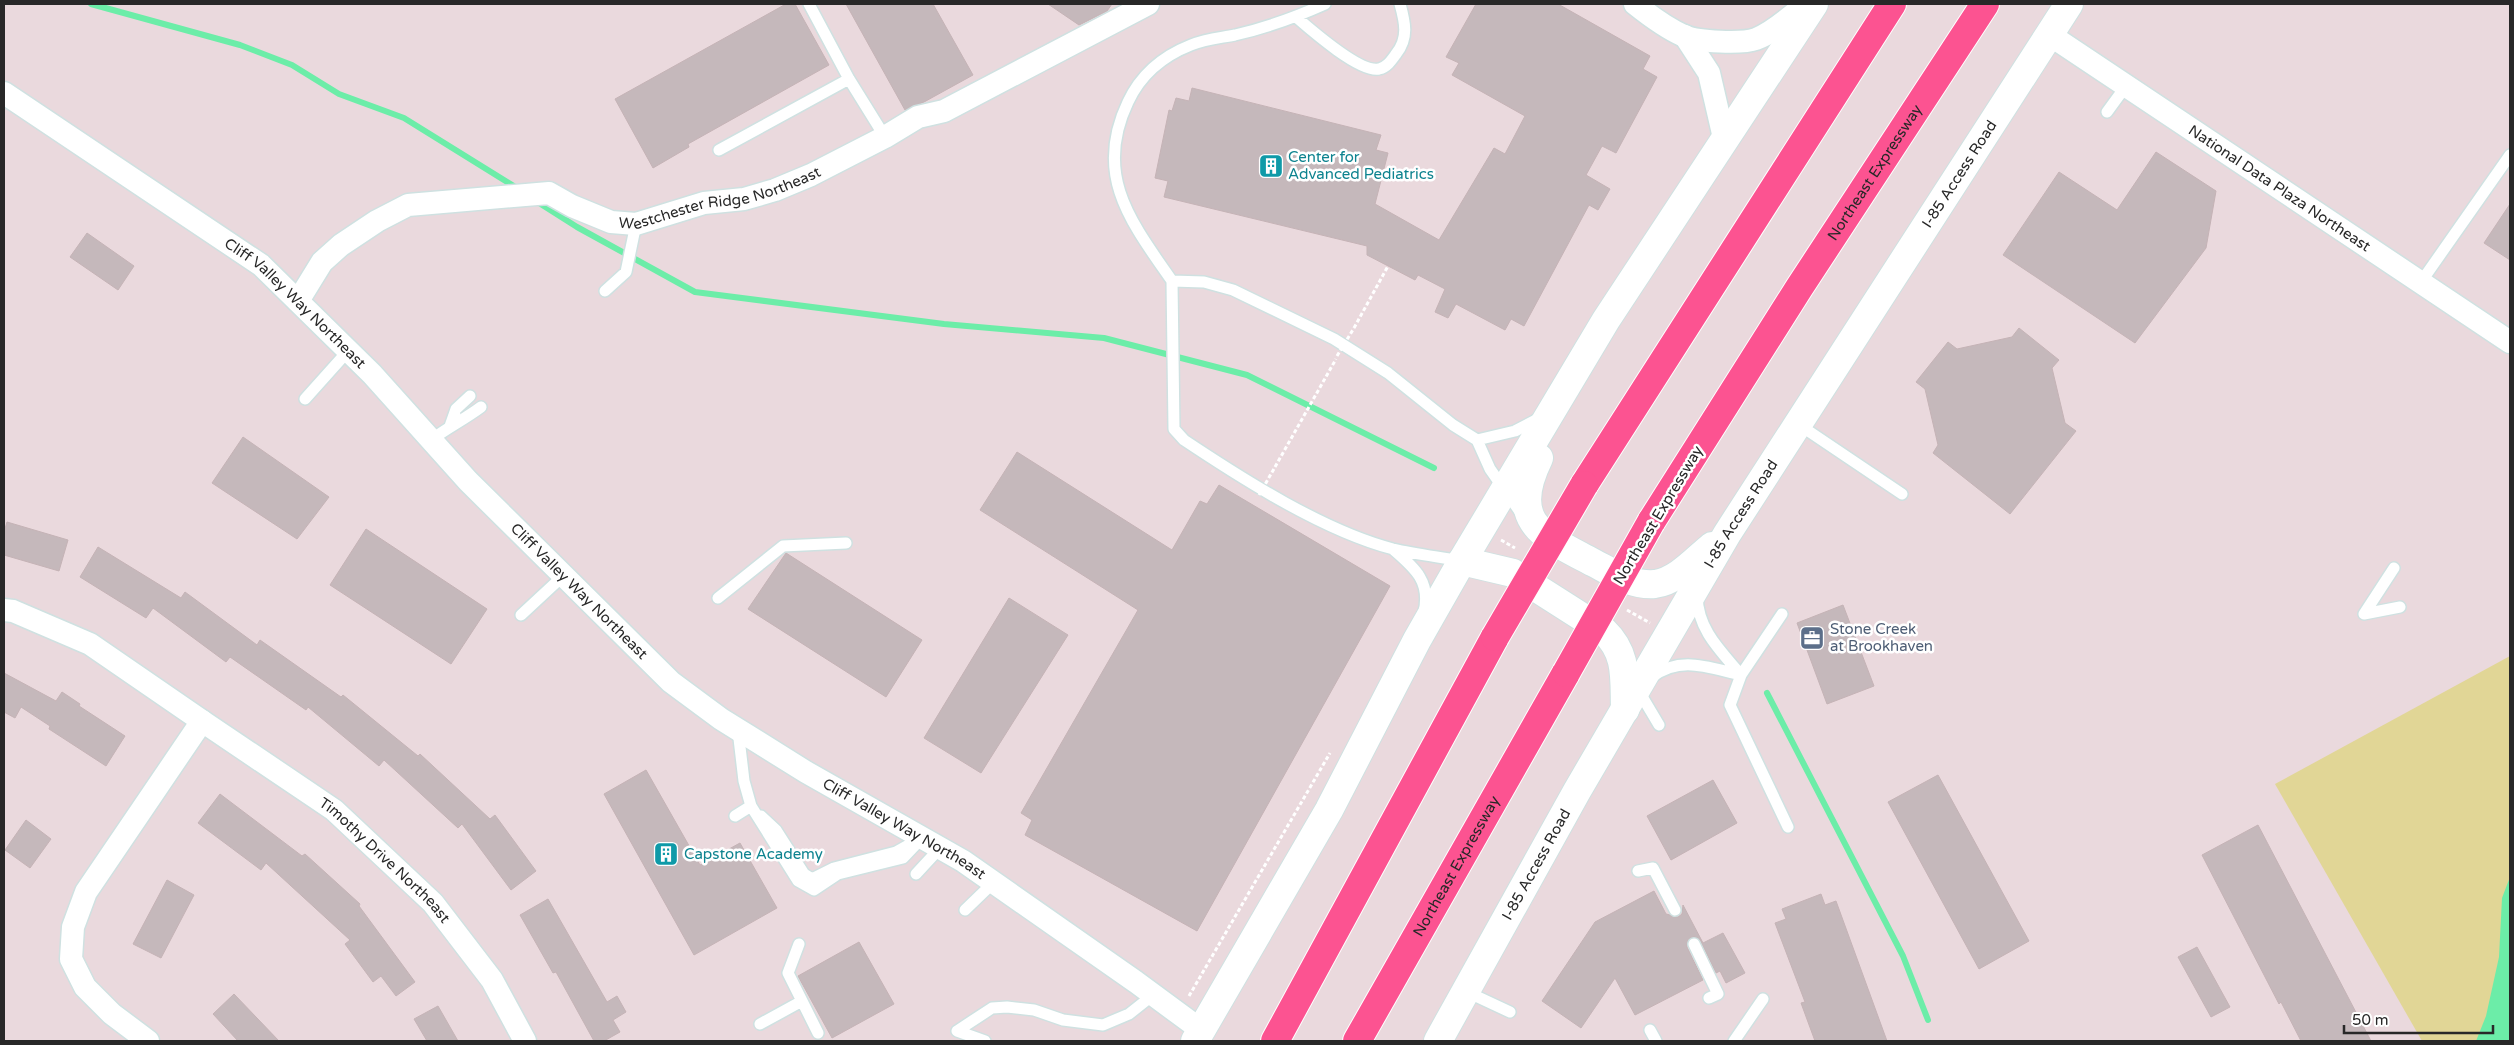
<svg xmlns="http://www.w3.org/2000/svg" width="2514" height="1045" font-family="'Varela Round',sans-serif">
  <style>
    .green { fill: #e1d696 }
    .water { fill: #6ceda8 }
    .lines { fill: none; stroke-linecap: round; stroke-linejoin: round }
    .stream { stroke: #6ceda8; stroke-width: 6 }
    .building { fill: #c5b8bb; stroke: #c5b3b6 }
    .service-casing { stroke: #cfe1e1; stroke-width: 14 }
    .minor-casing { stroke: #cfe1e1; stroke-width: 25 }
    .secondary-casing { stroke: #cfe1e1; stroke-width: 30 }
    .motorway-casing { stroke: #fff; stroke-width: 30 }
    .path { stroke: #fff; stroke-width: 3; stroke-dasharray: 4 2.5; stroke-linecap: butt }
    .service { stroke: #fff; stroke-width: 11 }
    .minor { stroke: #fff; stroke-width: 22 }
    .secondary { stroke: #fff; stroke-width: 28 }
    .motorway { stroke: #fc5391; stroke-width: 28 }
    .motorway-bridge-casing { stroke: #fff; stroke-width: 30; stroke-linecap: butt }
    .path-bridge { stroke: #fff; stroke-width: 3; stroke-dasharray: 4 2.5; stroke-linecap: butt }
    .motorway-bridge { stroke: #fc5391; stroke-width: 28 }
    .labels { text-anchor: middle; dominant-baseline: central; stroke-width: 5; stroke-linejoin: round; paint-order: stroke }
    .culture-label { font-size: 15px; fill: #0d838f; stroke: #fff; text-anchor: start }
    .street-label { font-size: 15px; fill: #282828; stroke: #fff }
    .service-label { font-size: 15px; fill: #4e5e75; stroke: #fff; text-anchor: start }
  </style>
  <rect width="100%" height="100%" fill="#ead9dd"/>
  <path class="green" d="M2510,656v385h-88l-147,-257z"/>
  <path class="water" d="M2510,877v164h-34l10,-25 13,-59 3,-59z"/>
  <g class="lines">
    <path class="stream" d="M91,4l149,41 52,20 47,29 65,24 113,70
      M536,201l41,26 118,65 249,32 160,14 143,37 187,93
      M1767,693l136,263 25,64"/>
  </g>
  <path class="building" d="M786,4h9l34,61 -141,79 1,3 -36,21 -38,-69z
    M846,4h87l40,71 -49,27 -19,8z
    M1048,4h64l-5,7 -28,14z
    M1476,4h82l92,52 -7,13 14,8 -41,76 -14,-7 -16,29 24,14 -12,21 -9,-5 -65,121 -13,-7 -6,11 -49,-26 -8,14 -13,-6 10,-23 -27,-14 -3,5 -48,-25v-9l-203,-49 4,-16 -13,-3 14,-68 3,1 4,-13 13,3 3,-13 189,47 -5,15 12,3 -13,51 64,36 55,-92 11,6 20,-38 -73,-41 7,-12 -13,-6z
    M2156,152l60,39 -10,57 -71,95 -132,-88 56,-83 58,38z
    M2510,204v56l-26,-17z
    M87,233l47,33 -16,24 -48,-33z
    M2019,328l40,32 -7,8 13,55 11,8 -66,83 -77,-61 5,-8 -13,-56 -9,-7 32,-40 9,7 55,-12z
    M243,437l86,60 -32,42 -85,-56z
    M1017,452l155,98 28,-49 7,3 12,-19 171,101 -193,345 -172,-96 7,-15 -11,-7 117,-203 -158,-100z
    M7,522l61,18 -9,31 -55,-16v-23z
    M366,529l121,80 -36,55 -121,-79z
    M98,547l83,51 4,-6 72,53 3,-5 81,57 2,-2 75,61 2,-2 70,65 5,-4 41,56 -25,19 -49,-66 -4,4 -74,-68 -5,6 -71,-59 -2,3 -76,-53 -4,5 -73,-54 -7,10 -66,-41z
    M786,553l136,87 -36,57 -138,-88z
    M1009,598l59,37 -87,138 -57,-35z
    M1843,605l31,81 -47,18 -30,-81z
    M4,673l52,28 6,-9 18,12 -1,2 46,30 -19,30 -57,-37 1,-3 -29,-19 -6,11 -11,-6z
    M646,770l54,95 40,-22 37,65 -83,47 -90,-161z
    M1938,775l91,166 -50,28 -91,-167z
    M1713,780l24,43 -66,37 -24,-44z
    M220,794l82,62 3,-2 55,50 -1,2 56,76 -19,14 -15,-20 -8,6 -28,-38 5,-4 -84,-77 -5,7 -63,-47z
    M26,820l25,19 -21,29 -25,-18z
    M2258,825l113,216h-70l-20,-39 -2,2 -77,-149z
    M167,880l27,15 -33,63 -28,-14z
    M1654,891l12,23 12,3 4,-3 1,-9 20,38 20,-10 22,40 -19,10 -6,-12 -4,2 -16,-33 -6,-3 -6,3 -1,7 16,33 -68,35 -20,-37 -34,50 -39,-27 53,-79z
    M1821,894l4,11 11,-4 51,140h-72l-14,-38 4,-1 -30,-79 11,-4 -4,-10z
    M548,899l59,103 10,-6 9,16 -13,8 7,12 -16,9h-10l-38,-69 -3,1 -33,-58z
    M859,942l35,62 -62,34 -34,-62z
    M2197,947l33,60 -19,10 -33,-60z
    M234,994l45,47h-41l-25,-27z
    M438,1006l20,35h-31l-13,-22z"/>
  <g class="lines">
    <defs>
      <path id="service" d="M809,4l40,75 36,58
        M1325,4c-29,13 -59,24 -90,31 -15,3 -29,4 -44,10 -28,11 -50,29 -63,57 -35,73 3,120 44,179l32,1 29,8 101,49 54,34 65,52 24,15 13,29 33,47
        M1296,17c15,13 64,56 83,52 8,-2 12,-8 17,-15 13,-16 9,-32 4,-50
        M2107,112l19,-26
        M719,150l130,-71
        M1172,281l2,148 10,11c60,40 140,91 209,109 22,5 46,8 68,12
        M2421,282l89,-127
        M605,291l21,-19 10,-48
        M305,399l43,-48
        M1798,424l104,70
        M450,426l6,-17 14,-13
        M431,440c16,-12 34,-21 50,-33
        M1477,440l38,-9 25,-13
        M1394,550c21,18 37,32 30,62
        M2394,568l-30,46 36,-7
        M1697,596c1,34 23,54 44,79
        M718,598l65,-52 63,-3
        M1782,614l-41,61 -11,30 58,122
        M521,615l42,-39
        M1652,677c29,-22 57,-9 89,-2
        M1637,688l22,37
        M738,730l6,51 7,25 47,75 16,9 24,-16 65,-16 19,-20
        M735,816l16,-10
        M761,816l15,14 28,44 8,5 22,-11 62,-16 16,-9
        M1638,871l15,-3 22,42
        M916,874l24,-26
        M965,910l29,-28
        M799,944l-11,29 30,60
        M1694,944l24,50 -9,4
        M1465,991l45,21
        M760,1024l42,-23
        M1650,1030l6,11
        M957,1031l35,-23 15,-1 27,3 29,10 40,5 26,-11 24,-19
        M957,1031l28,10
        M1734,1041l29,-42"/>
      <g id="minor">
        <path d="M1635,4c15,12 31,24 49,32 14,6 58,8 72,3 19,-7 35,-24 51,-35"/>
        <path id="s1" d="M2050,35l460,307"/>
        <path d="M1685,36l24,37 15,65"/>
        <path id="s2" d="M4,93l257,172 111,109 96,107 203,201 50,37 85,53 157,89 173,121 65,48"/>
        <path id="s3" d="M298,301l24,-39 19,-17 36,-24 31,-16 141,-12 23,13 39,16 25,2 68,-21 40,-4 31,-9 36,-15 74,-38 33,-20 26,-6 204,-107"/>
        <path d="M4,610l9,1 77,33 112,77"/>
        <path id="s4" d="M148,1041l-36,-27 -27,-27 -14,-28 2,-32 13,-35 116,-171 132,89 99,93 59,77 33,61"/>
      </g>
      <g id="secondary">
        <path d="M1539,458c-32,65 4,78 55,105 19,10 38,23 61,21 22,-3 40,-24 57,-38"/>
        <path d="M1462,561l51,12 91,58c24,23 20,47 21,79"/>
        <path d="M1195,1041l134,-231 88,-170 45,-79 144,-241 208,-316"/>
        <path id="s5" d="M1438,1041l139,-250 150,-257 342,-530"/>
      </g>
      <g id="motorway">
        <path d="M1584,485l308,-481"/>
        <path id="s6" d="M1651,522l148,-234 186,-284"/>
        <path d="M1275,1041l220,-404"/>
        <path id="s7" d="M1357,1041l209,-368"/>
      </g>
    </defs>
    <use href="#service" class="service-casing"/>
    <use href="#minor" class="minor-casing"/>
    <use href="#secondary" class="secondary-casing"/>
    <use href="#motorway" class="motorway-casing"/>
    <path class="path" d="M1354,328l34,-62
      M1275,467l61,-108
      M1501,540l14,8
      M1627,610l23,13
      M1189,996l141,-243"/>
    <use href="#service" class="service"/>
    <use href="#minor" class="minor"/>
    <use href="#secondary" class="secondary"/>
    <use href="#motorway" class="motorway"/>
    <defs>
      <path id="motorway-bridge" d="M1495,637l89,-152
        M1566,673l85,-151"/>
    </defs>
    <use href="#motorway-bridge" class="motorway-bridge-casing"/>
    <path class="path-bridge" d="M1337,356l17,-28
      M1259,495l16,-28"/>
    <use href="#motorway-bridge" class="motorway-bridge"/>
  </g>
  <defs>
    <symbol id="building-square" viewBox="-11 -11 22 22"><rect x="-9" y="-9" width="18" height="18" rx="4" fill="#0f9aa8" stroke="#fff"/><path d="M-4-6H4V6H1V3H-1V6H-4ZM-2.5-4.3h1.7v1.8h-1.7ZM.8-4.3h1.7v1.8H.8ZM-2.5-1h1.7V.8h-1.7ZM.8-1h1.7V.8H.8Z" fill="#fff"/></symbol>
    <symbol id="office-square" viewBox="-11 -11 22 22"><rect x="-9" y="-9" width="18" height="18" rx="4" fill="#5c6f8a" stroke="#fff"/><path d="M-6-3h4V-5.5h4V-3h4V5H-6ZM-1-4.5V-3h2v-1.5ZM-6 0V1H6V0Z" fill="#fff"/></symbol>
  </defs>
  <g fill-rule="evenodd">
    <use href="#building-square" x="1257" y="152" width="28" height="28"/>
    <use href="#office-square" x="1798" y="624" width="28" height="28"/>
    <use href="#building-square" x="652" y="840" width="28" height="28"/>
  </g>
  <g class="labels">
    <g class="culture-label">
      <text x="1288" y="157">Center for<tspan x="1288" dy="17">Advanced Pediatrics</tspan></text>
      <text x="684" y="854">Capstone Academy</text>
    </g>
    <g class="street-label">
      <text stroke="none"><textPath href="#s6" startOffset="415">Northeast Expressway</textPath></text>
      <text stroke="none"><textPath href="#s5" startOffset="1012">I-85 Access Road</textPath></text>
      <text stroke="none"><textPath href="#s1" startOffset="276">National Data Plaza Northeast</textPath></text>
      <text stroke="none"><textPath href="#s3" startOffset="472">Westchester Ridge Northeast</textPath></text>
      <text stroke="none"><textPath href="#s2" startOffset="360">Cliff Valley Way Northeast</textPath></text>
      <text transform="translate(1658 515) rotate(-59)">Northeast Expressway</text>
      <text stroke="none"><textPath href="#s5" startOffset="608">I-85 Access Road</textPath></text>
      <text stroke="none"><textPath href="#s2" startOffset="765">Cliff Valley Way Northeast</textPath></text>
      <text stroke="none"><textPath href="#s2" startOffset="1170">Cliff Valley Way Northeast</textPath></text>
      <text stroke="none"><textPath href="#s4" startOffset="621">Timothy Drive Northeast</textPath></text>
      <text stroke="none"><textPath href="#s5" startOffset="202">I-85 Access Road</textPath></text>
      <text stroke="none"><textPath href="#s7" startOffset="201">Northeast Expressway</textPath></text>
    </g>
    <g class="service-label">
      <text x="1830" y="629">Stone Creek<tspan x="1830" dy="17">at Brookhaven</tspan></text>
    </g>
  </g>
  <rect width="2514" height="1045" fill="none" stroke="#282828" stroke-width="10"/>
  <path d="M2344 1025v8h149v-8" fill="none" stroke="#282828" stroke-width="2.5"/>
  <text x="2352" y="1025" font-size="15" fill="#282828" stroke="#ffffff" stroke-width="4" paint-order="stroke">50 m</text>
</svg>
